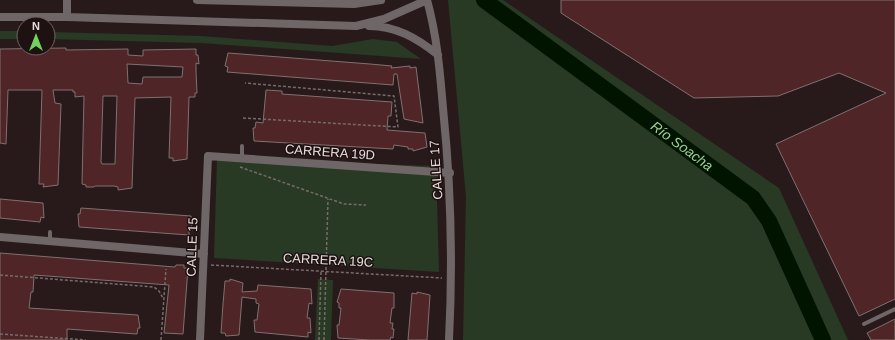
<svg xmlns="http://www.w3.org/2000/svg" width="895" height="340" font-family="Arial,sans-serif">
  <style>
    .green { fill: #283a24 }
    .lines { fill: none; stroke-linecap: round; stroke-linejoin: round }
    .river { stroke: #001400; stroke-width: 16 }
    .building { fill: #4f2527; stroke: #81706f; fill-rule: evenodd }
    .path { stroke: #786b6b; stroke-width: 1.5; stroke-dasharray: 3 2; stroke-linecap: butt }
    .service { stroke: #6f6767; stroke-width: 4 }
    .minor { stroke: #6f6767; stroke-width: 8 }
    .tertiary { stroke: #6f6767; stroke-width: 8 }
    .labels { text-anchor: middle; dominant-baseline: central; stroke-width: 3; stroke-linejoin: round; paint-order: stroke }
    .street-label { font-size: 13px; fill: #e7dddd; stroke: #1e1111 }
    .water-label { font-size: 14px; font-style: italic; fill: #9fcf95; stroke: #1e1111 }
  </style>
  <rect width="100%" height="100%" fill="#281a1a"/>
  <path class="green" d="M448,0h55l276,188 69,152h-385l3,-143z
    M0,31h24v8h-24z
    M48,32l153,4 131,10 41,-7 24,3 24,17 -220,-16 -153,-4z
    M217,159l219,7 3,106 -225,-14z
    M318,279l15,1 -2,60h-16z"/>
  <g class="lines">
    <path class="river" id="s1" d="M484,0l269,198 16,23 54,119"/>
  </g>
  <path class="building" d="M561,0h334v299l-36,17 -83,-172 110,-51 -47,-20 -61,23 -84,2 -133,-85z
    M66,48v2l62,-1v6l15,1v-6l53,-1v6h2l1,9 -3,-1v9l1,21h-2v4h-6l-2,62 -14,2v-3h-4l2,-61 -36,1 -3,90 -14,2v-3l-4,-1h-19l-1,1h-8v-2l-4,-1 2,-88 -9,1v-5h-2v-2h-20l2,13 6,1 -3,81 -15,2 1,-3h-5l3,-94h-34l-2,54 -6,-1v-94zM127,64l56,3 -1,10h-39l-1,7 -14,-1zM103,96h14l-2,68h-13l-1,-2z
    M228,53l142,11 22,2 -1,2 19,-2v2l6,-1 7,56 -19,-4 -7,-45h-3l-1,11 -166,-13 1,-5 -3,-1z
    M266,90l16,1v3l110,8 -1,14h-3l-1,14 38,3 2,14 -14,4v-2h-5v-2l-14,-2 -1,4 -139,-8 -1,-13h2l1,-6 7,1z
    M0,199l43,4 1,15 -3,-1 -1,5 -40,-4z
    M81,208l110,8 1,15 -3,-1v5l-110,-8 -1,-13h2z
    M0,253l175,14 1,-2h8v3h4l-5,66 -19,-1 5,-48 -135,-10 -1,17h-2l-2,16 109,7 2,13h-2l-1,6 -70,-5v11h-67z
    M230,279l13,4 -1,9 15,-1 1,-6 53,4 1,15 -3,-1 -2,15h3l1,15 -3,-1v5l-53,-5 -1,-12h3l2,-16 -3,-1v-4l-14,-2 -3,38 -13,1 -1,-3h-4l2,-29 2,-23h5z
    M341,289l53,4v15h-2l-2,15h3l-1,6h2l-1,9 -2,-1 -1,3h-20l-32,-2 -1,-13h2l2,-17h-2v-5l-2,-1z
    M417,292l13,3 -3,45h-19l4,-47 5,1z
    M895,319v21h-24l-4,-7z"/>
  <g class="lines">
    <path class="path" d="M243,118l155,9 -4,-31 -149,-13
      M240,167l104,37 22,1
      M211,265l231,13
      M0,275l154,12 5,4 5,9
      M0,334l86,6
      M161,340l5,-71
      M319,340l2,-68
      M324,340l4,-141"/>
    <path class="service" d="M242,158v-12
      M50,232v9
      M864,324l31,-15"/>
    <path class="minor" d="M0,237l204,17
      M200,340l8,-184 242,17"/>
    <path class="tertiary" d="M67,0v17
      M197,0l157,4 27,-4
      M427,0c10,36 13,72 16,108 8,78 10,154 6,232
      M0,17h67l289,9 28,-7 43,-19
      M369,26c27,0 48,12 69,29"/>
  </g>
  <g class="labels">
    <g class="street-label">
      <text transform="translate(330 152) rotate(4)">CARRERA 19D</text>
      <text transform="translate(436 170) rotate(-94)">CALLE 17</text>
      <text transform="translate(192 247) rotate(-88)">CALLE 15</text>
      <text transform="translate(328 260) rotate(3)">CARRERA 19C</text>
    </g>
    <g class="water-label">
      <text stroke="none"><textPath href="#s1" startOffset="246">Río Soacha</textPath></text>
    </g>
  </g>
  <g transform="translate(36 36)"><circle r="19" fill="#1e1111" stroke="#6e6363"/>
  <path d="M0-3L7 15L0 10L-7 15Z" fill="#72d25d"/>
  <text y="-6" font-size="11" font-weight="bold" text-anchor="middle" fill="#e7dddd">N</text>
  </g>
</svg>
